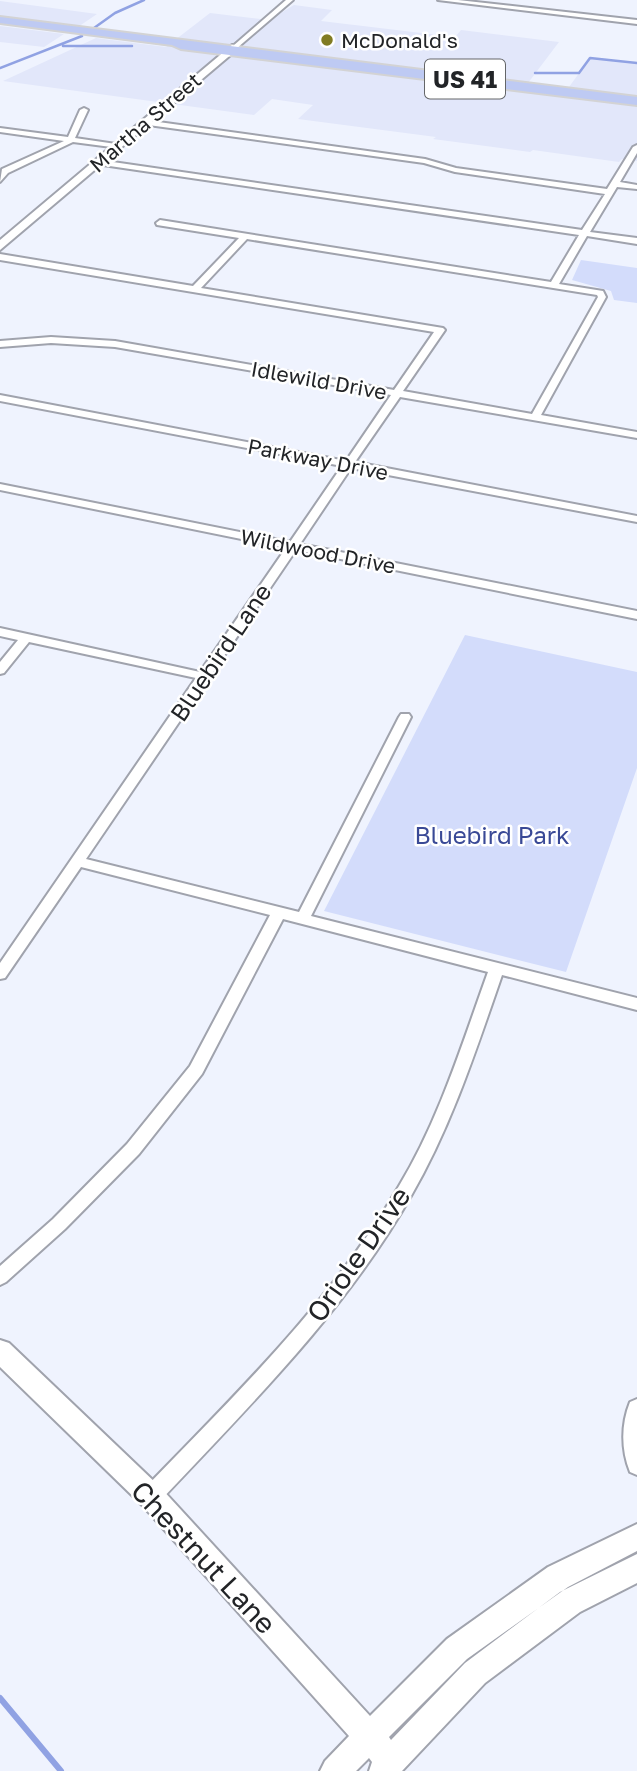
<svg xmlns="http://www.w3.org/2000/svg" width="637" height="1771" font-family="'Golos Text',sans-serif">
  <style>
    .built { fill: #e2e7fa }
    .green { fill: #d3dcfb }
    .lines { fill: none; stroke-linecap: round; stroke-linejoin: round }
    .stream-far1 { stroke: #90a2e3; stroke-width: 2.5 }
    .stream { stroke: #90a2e3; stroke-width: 6 }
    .minor-casing { stroke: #a0a3ad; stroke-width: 4 }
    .tertiary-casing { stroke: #a0a3ad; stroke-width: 4 }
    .trunk-casing { stroke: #d3d3d4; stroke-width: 4 }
    .minor { fill: #fff; fill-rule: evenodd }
    .tertiary { fill: #fff; fill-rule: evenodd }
    .trunk { fill: #becaf3; fill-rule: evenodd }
    .poi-dot { fill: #817c23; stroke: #fff; stroke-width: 2.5 }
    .labels { text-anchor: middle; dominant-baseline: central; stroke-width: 5; stroke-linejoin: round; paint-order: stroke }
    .far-poi-label { font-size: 21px; fill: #222427; stroke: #fff; text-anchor: start }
    .far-street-label { font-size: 21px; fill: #222427; stroke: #fff }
    .shield { fill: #fff; stroke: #646668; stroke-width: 2 }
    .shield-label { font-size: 23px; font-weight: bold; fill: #222427 }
    .street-label { font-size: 24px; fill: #222427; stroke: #fff }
    .park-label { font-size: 24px; fill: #394996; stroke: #fff }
    .near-street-label { font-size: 28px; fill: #222427; stroke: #fff }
  </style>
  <rect width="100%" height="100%" fill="#eff3fe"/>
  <path class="built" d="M0,1l97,13 -22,15 -75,-9z
    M294,5l38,5 -11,11 134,16 6,-7 98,12 -31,41 41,4 21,-29 47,5v98l-15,-2 -3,3 -86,-12 -3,2 -97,-13 3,-2 -138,-18 15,-14 -41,-6 -18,16 -251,-34 93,-43 70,9 44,-34 59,7z
    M0,26l64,8 -20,13 -44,-5z"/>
  <path class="green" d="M581,260l56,8v35l-23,-3 -3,-9 -39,-11z
    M465,635l172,37v96l-71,204 -242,-61z"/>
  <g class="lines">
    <path class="stream-far1" d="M94,28l21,-15 29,-13
      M63,46h69
      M436,66l39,5
      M0,68l82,-32
      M535,73h44l11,-15 47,5"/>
    <path class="stream" d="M0,1698l61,73"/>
    <defs>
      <path id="minor" d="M286,0h7l-56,48h-4v-2z
        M438,0h20l179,20v4z
        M84,108l4,2 -13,28 41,6h3v4l-46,-6 -65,31 -8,9 2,-13 62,-28 -64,-9v-4l68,9 12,-27z
        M144,120l281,39 31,9 151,21 26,-42 4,-2v8l-17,29 17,3v4l-20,-2 -27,45 47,6v6l-50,-8 -28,48 44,7 3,6 -65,118 96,17v6l-237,-41 -45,65 282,54v6l-286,-54 -51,76 337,67v8l-341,-69 -210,309 213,53 100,-195 2,-3h8l2,3 -100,199 326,82v12l-135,-35c-26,75 -51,152 -91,221 -66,116 -162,210 -253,307l-7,2 -7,-2 -3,-7 3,-7c92,-95 188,-188 255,-303 40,-66 63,-142 89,-214l-205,-53 -81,155 -63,80 -74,75 -59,53 -6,3v-19l53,-47 74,-75 63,-78 80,-151 -189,-48 -76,111 -5,1v-16l196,-285 -167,-36 -25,31 -4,1v-12l18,-22 -18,-4v-8l200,44 86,-124 -286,-58v-6l290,58 52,-76 -342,-65v-6l346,66 45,-66 -276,-48 -64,-4 -51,4v-6l51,-4 64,4 279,49 40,-58 -434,-72v-6l193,32 46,-48 -82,-13 -1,-2 4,-3 391,62 28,-47 -483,-71 -1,-2 4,-2 483,70 23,-36 -150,-22 -31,-9 -283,-39 -1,-2zM247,239l350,56 1,2 -66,117 -129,-23 42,-61 -2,-2 -242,-40z
        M637,1399v76l-7,-3c-9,-22 -9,-48 0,-70z"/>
      <path id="tertiary" d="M232,45l8,2 -240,203v-10z
        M0,1340l9,3 151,144 210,229 77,-77 101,-72 89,-43v27l-69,36 -101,72 -78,78 2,3 74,-77 95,-71 77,-38v29l-57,29 -95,71 -83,88h-33l3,-9 -3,-4 -13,13h-36l5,-10 24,-25 -207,-231 -142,-138z"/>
      <path id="trunk" d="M0,17l637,80v8l-456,-56 -9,-4 -172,-22z"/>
    </defs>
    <use href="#minor" class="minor-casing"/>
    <use href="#tertiary" class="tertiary-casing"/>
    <use href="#trunk" class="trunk-casing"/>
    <use href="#minor" class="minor"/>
    <use href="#tertiary" class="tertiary"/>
    <use href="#trunk" class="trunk"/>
  </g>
  <circle class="poi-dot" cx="327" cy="40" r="7"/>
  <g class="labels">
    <g class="far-poi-label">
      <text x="341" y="40">McDonald's</text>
    </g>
    <g class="far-street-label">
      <text transform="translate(145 122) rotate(-41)">Martha Street</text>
      <text transform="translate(319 380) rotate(10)">Idlewild Drive</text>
      <text transform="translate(318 459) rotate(11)">Parkway Drive</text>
      <text transform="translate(318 551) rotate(11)">Wildwood Drive</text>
    </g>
    <rect class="shield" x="425" y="59.5" width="80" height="39" rx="5"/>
    <g class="shield-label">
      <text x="465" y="79">US 41</text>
    </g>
    <g class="street-label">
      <text transform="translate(220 652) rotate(-56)">Bluebird Lane</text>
    </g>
    <g class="park-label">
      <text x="492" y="834">Bluebird Park</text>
    </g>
    <g class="near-street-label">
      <text transform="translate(358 1254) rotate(-55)">Oriole Drive</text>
      <text transform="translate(204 1557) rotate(47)">Chestnut Lane</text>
    </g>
  </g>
</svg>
